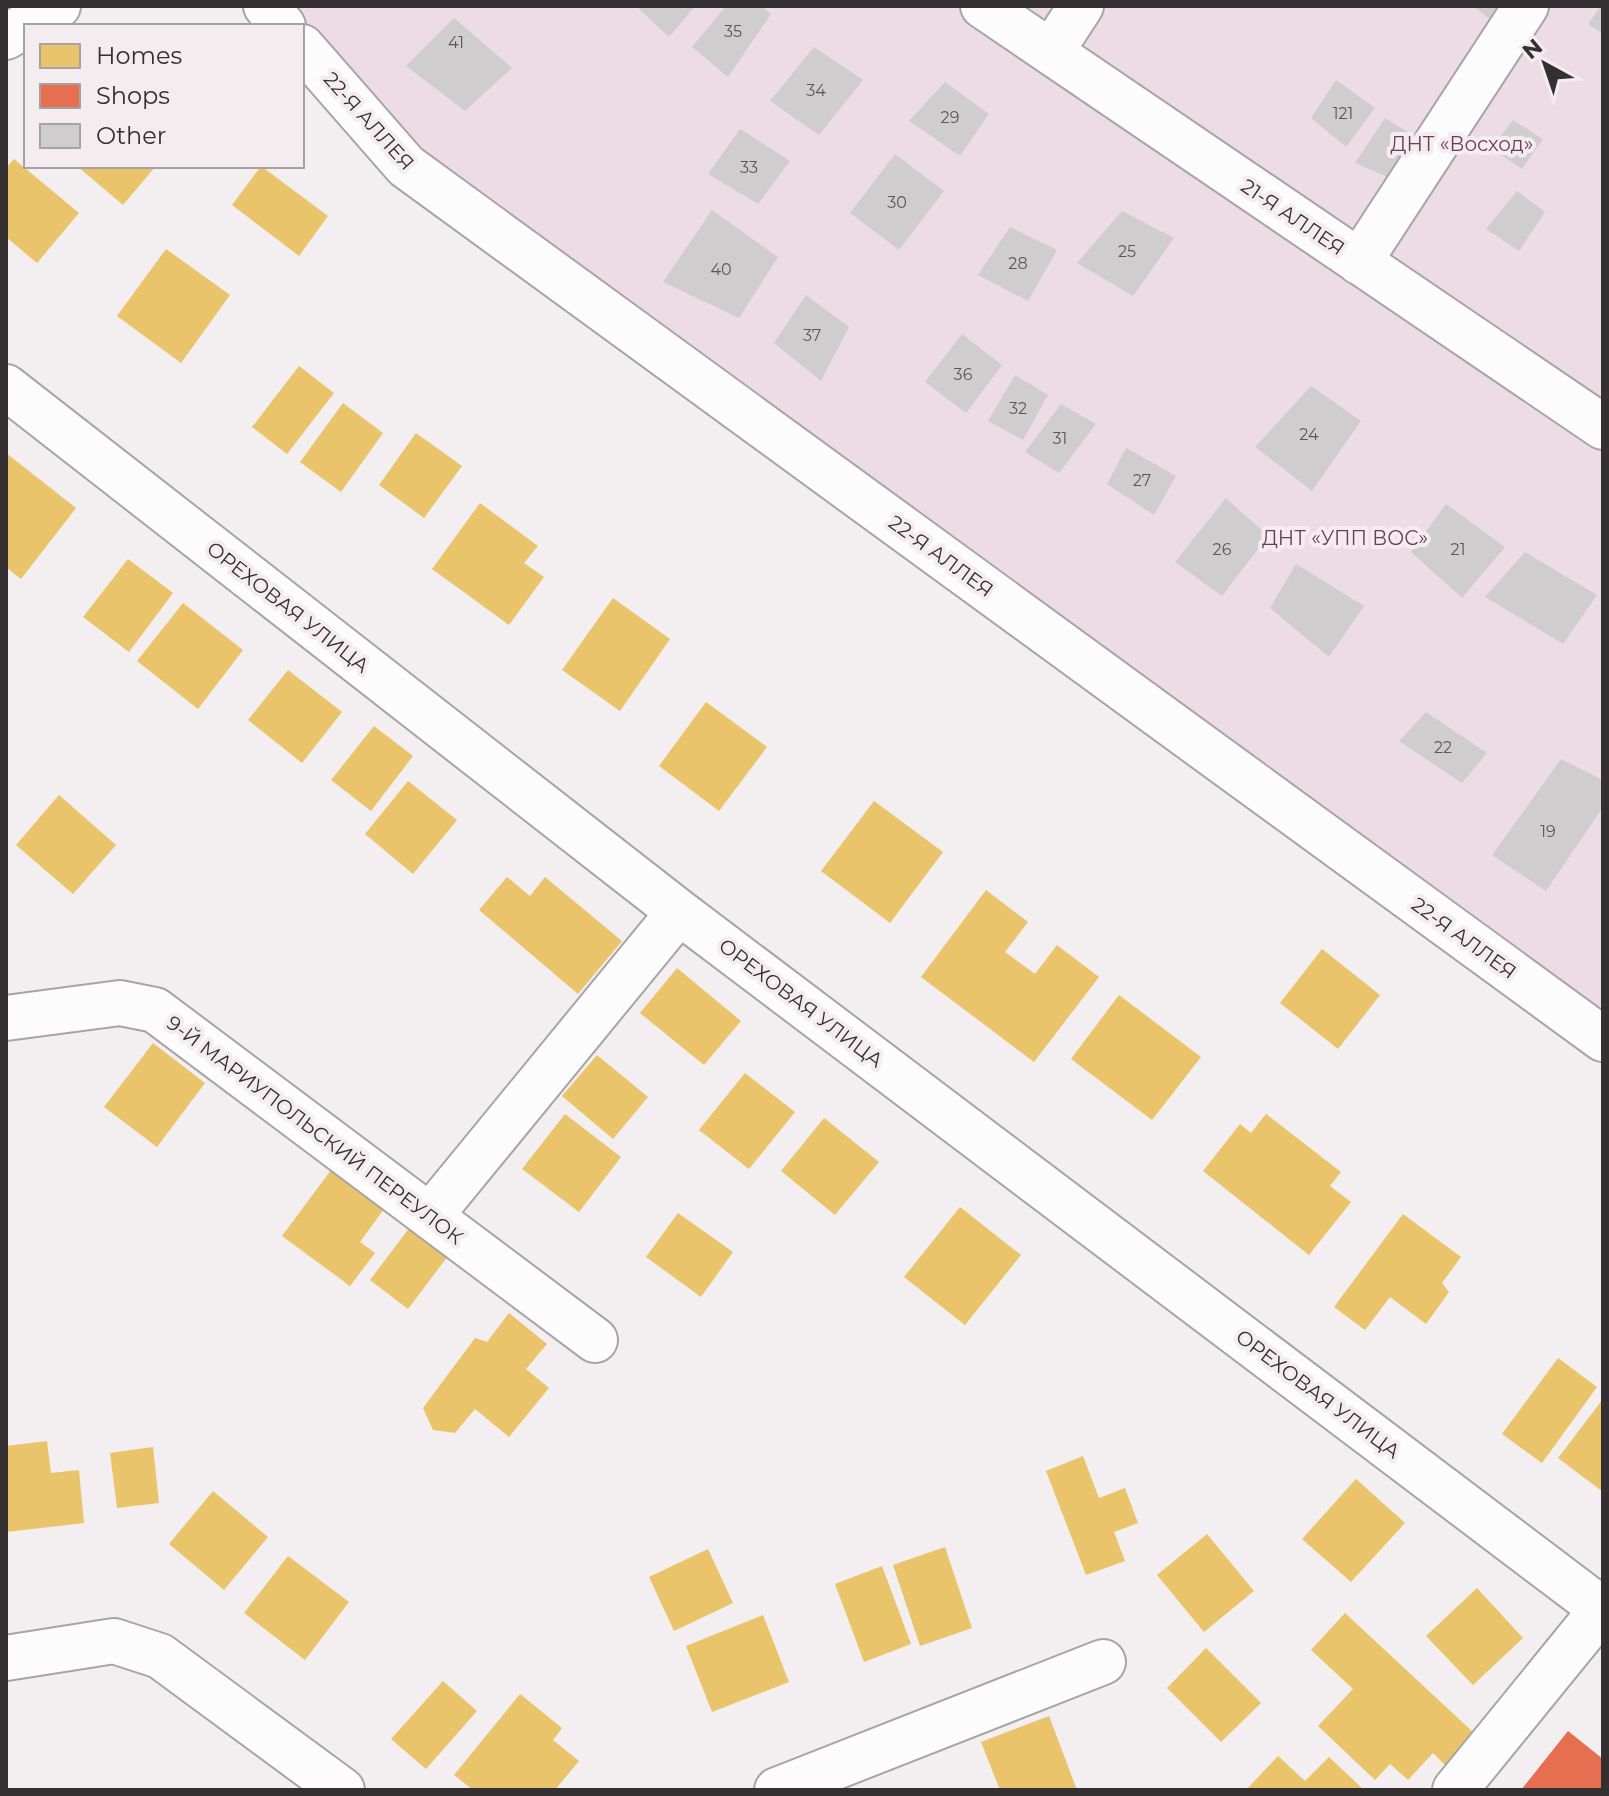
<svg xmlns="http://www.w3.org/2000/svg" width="1609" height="1796" font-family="Montserrat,sans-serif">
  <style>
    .green { fill: #eedce4 }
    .homes { fill: #e9c46a }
    .shops { fill: #e76f51 }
    .building { fill: #d0cdce }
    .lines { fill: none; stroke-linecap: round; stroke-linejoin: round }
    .minor-casing { stroke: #a8a4a5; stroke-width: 48 }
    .minor { stroke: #fdfcfd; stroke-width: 44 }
    .labels { text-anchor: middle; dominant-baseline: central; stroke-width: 8; stroke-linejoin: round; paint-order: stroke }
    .number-label { font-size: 16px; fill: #5b5759 }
    .street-label { font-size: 20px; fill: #343032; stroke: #f5ecf0 }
    .park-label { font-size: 20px; fill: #6b3d55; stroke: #f5ecf0 }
  </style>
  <rect width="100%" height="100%" fill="#f3eef0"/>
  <path class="green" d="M256,6h1347v1033l-1197,-873z"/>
  <path class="homes" d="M14,159l65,54 -42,50 -31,-26v-69z
    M77,166h79l-33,39z
    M261,166l67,50 -29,40 -67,-51z
    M166,249l64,46 -49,68 -64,-47z
    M299,366l35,27 -47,61 -35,-27z
    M343,403l40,30 -42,59 -41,-30z
    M416,433l46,33 -38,52 -45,-33z
    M6,453l70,55 -55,71 -15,-12z
    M480,503l58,43 -14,17 20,14 -35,48 -77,-56z
    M128,559l45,34 -44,59 -46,-35z
    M613,598l57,41 -50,72 -58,-41z
    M183,603l60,47 -45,59 -61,-48z
    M288,670l54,42 -40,51 -54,-43z
    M706,702l61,45 -48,64 -60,-45z
    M374,726l39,30 -42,55 -40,-31z
    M408,781l49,39 -44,54 -48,-40z
    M59,795l57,50 -43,49 -57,-49z
    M874,801l69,51 -53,71 -69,-52z
    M507,877l23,19 15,-19 77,64 -44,53 -99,-84z
    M986,890l42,32 -23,30 30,22 22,-29 42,32 -65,85 -113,-85z
    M1322,949l58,46 -42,54 -58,-46z
    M677,968l64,53 -37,44 -64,-52z
    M1119,995l82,62 -49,63 -81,-61z
    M153,1043l52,40 -48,64 -53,-40z
    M597,1055l51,42 -35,42 -51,-43z
    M745,1073l50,39 -46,57 -50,-39z
    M565,1114l56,43 -42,55 -57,-43z
    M1266,1114l75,58 -11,14 21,16 -42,53 -106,-84 37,-47 11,9z
    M824,1118l55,44 -44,53 -54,-44z
    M331,1170l53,39 -24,33 15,11 -25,33 -68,-50z
    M960,1207l61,48 -56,70 -61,-48z
    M678,1213l55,39 -32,45 -55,-40z
    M1403,1214l58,43 -19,26 7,9 -23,32 -36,-27 -25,33 -31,-23z
    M416,1219l38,29 -46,61 -38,-29z
    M509,1313l38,31 -21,25 23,19 -40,49 -34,-28 -20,24 -22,-3 -10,-22 52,-70 12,4z
    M1558,1358l39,29 -55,76 -40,-29z
    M1603,1399v93l-45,-34z
    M47,1441l4,32 28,-3 5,53 -78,9v-86z
    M153,1447l6,56 -42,5 -7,-55z
    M1083,1456l16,42 26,-10 13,35 -24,9 11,29 -39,14 -40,-104z
    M1356,1479l49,44 -54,59 -49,-43z
    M213,1491l55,46 -44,53 -55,-46z
    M1207,1534l47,57 -50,41 -47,-57z
    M945,1547l27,81 -52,18 -27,-81z
    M708,1549l25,54 -59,28 -25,-54z
    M288,1556l61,46 -44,58 -61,-47z
    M882,1566l29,78 -47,18 -29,-78z
    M1477,1588l46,50 -50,47 -47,-49z
    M1345,1613l129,120 -29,32 -12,-12 -25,27 -18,-16 -15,16 -57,-54 35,-37 -42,-39z
    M763,1615l26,67 -77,30 -26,-66z
    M1206,1648l55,55 -40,39 -54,-54z
    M443,1681l34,30 -51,58 -35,-30z
    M520,1694l42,34 -9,12 26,21 -24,29h-82l-19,-15z
    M1049,1716l28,74h-77l-19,-48z
    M1278,1756l27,25 24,-24 35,33h-118z"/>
  <path class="shops" d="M1568,1731l35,28v31h-82z"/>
  <path class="building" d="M641,6h54l-26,31 -30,-28z
    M726,6h35l10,8 -43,63 -36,-30z
    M1473,6h27l-9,14z
    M1601,6h2v28l-15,-10z
    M454,18l58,50 -47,43 -59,-45z
    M814,47l49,33 -44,55 -49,-34z
    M1336,80l39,28 -29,39 -35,-29z
    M945,82l44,32 -29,42 -51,-35z
    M1385,118l31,19 -24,42 -37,-16z
    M1513,120l30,19 -21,30 -31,-21z
    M740,129l50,32 -32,43 -50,-30z
    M895,154l49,37 -45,59 -49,-37z
    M1517,191l28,21 -26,39 -33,-22z
    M712,210l66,47 -39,61 -76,-36z
    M1122,211l52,27 -41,58 -56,-33z
    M1010,227l47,23 -29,51 -50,-26z
    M806,295l43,32 -28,54 -47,-38z
    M962,334l40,31 -36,48 -41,-31z
    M1015,375l33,20 -25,45 -35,-19z
    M1311,386l50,35 -49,70 -57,-44z
    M1061,404l35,20 -37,49 -34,-21z
    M1126,448l50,28 -22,39 -47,-31z
    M1226,498l42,38 -46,60 -47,-34z
    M1446,504l59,43 -43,51 -51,-46z
    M1525,552l72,43 -34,49 -78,-47z
    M1296,564l68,42 -35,51 -59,-49z
    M1426,712l61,41 -25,30 -63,-42z
    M1561,759l42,21v27l-57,84 -54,-36z"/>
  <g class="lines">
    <defs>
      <path id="minor" d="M266,6l17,20
        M983,6l620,421
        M6,37l52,-31
        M302,47l104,119 1197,873
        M1051,52l30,-46
        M1359,262l167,-256
        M6,387l673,525 924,698
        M6,1018l114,-15 35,7 440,330
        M430,1216l249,-304
        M6,1658l108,-17 46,15 182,134
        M777,1790l326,-128
        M1455,1790l148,-182"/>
    </defs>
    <use href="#minor" class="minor-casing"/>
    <use href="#minor" class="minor"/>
  </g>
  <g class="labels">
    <g class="number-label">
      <text x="733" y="31">35</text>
      <text x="456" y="42">41</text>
      <text x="816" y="90">34</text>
      <text x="1343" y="113">121</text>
      <text x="950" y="117">29</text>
      <text x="749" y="167">33</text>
      <text x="897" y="202">30</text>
      <text x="1127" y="251">25</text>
      <text x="1018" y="263">28</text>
      <text x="721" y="269">40</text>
      <text x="812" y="335">37</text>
      <text x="963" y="374">36</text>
      <text x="1018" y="408">32</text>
      <text x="1309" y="434">24</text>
      <text x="1060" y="438">31</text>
      <text x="1142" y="480">27</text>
      <text x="1222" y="549">26</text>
      <text x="1458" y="549">21</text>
      <text x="1443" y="747">22</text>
      <text x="1548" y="831">19</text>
    </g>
    <g class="street-label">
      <text transform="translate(369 121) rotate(48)">22-Я АЛЛЕЯ</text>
      <text transform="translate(1293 217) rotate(34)">21-Я АЛЛЕЯ</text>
      <text transform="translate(941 556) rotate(36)">22-Я АЛЛЕЯ</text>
      <text transform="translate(288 607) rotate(38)">ОРЕХОВАЯ УЛИЦА</text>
      <text transform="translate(1464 938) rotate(36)">22-Я АЛЛЕЯ</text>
      <text transform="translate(801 1003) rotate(37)">ОРЕХОВАЯ УЛИЦА</text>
      <text transform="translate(315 1130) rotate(37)">9-Й МАРИУПОЛЬСКИЙ ПЕРЕУЛОК</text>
      <text transform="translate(1318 1394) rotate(37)">ОРЕХОВАЯ УЛИЦА</text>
    </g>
    <g class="park-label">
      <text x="1462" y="144">ДНТ «Восход»</text>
      <text x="1345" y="538">ДНТ «УПП ВОС»</text>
    </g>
  </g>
  <rect width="1609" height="1796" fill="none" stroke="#343032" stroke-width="16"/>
  <rect x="24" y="24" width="280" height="144" fill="#f5ecf0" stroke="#a8a1a4" stroke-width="2"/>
  <rect x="40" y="44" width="40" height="24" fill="#e9c46a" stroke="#a8a1a4" stroke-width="2"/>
  <text x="96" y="64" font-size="24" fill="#343032">Homes</text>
  <rect x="40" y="84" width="40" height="24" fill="#e76f51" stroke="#a8a1a4" stroke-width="2"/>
  <text x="96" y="104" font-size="24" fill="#343032">Shops</text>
  <rect x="40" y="124" width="40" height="24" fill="#d0cdce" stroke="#a8a1a4" stroke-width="2"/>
  <text x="96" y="144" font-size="24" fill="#343032">Other</text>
  <g transform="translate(1545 64) rotate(320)" stroke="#f5ecf0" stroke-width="6" paint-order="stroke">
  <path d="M0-6L14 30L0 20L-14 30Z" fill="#343032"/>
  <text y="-12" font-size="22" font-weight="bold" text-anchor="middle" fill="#343032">N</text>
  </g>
</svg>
